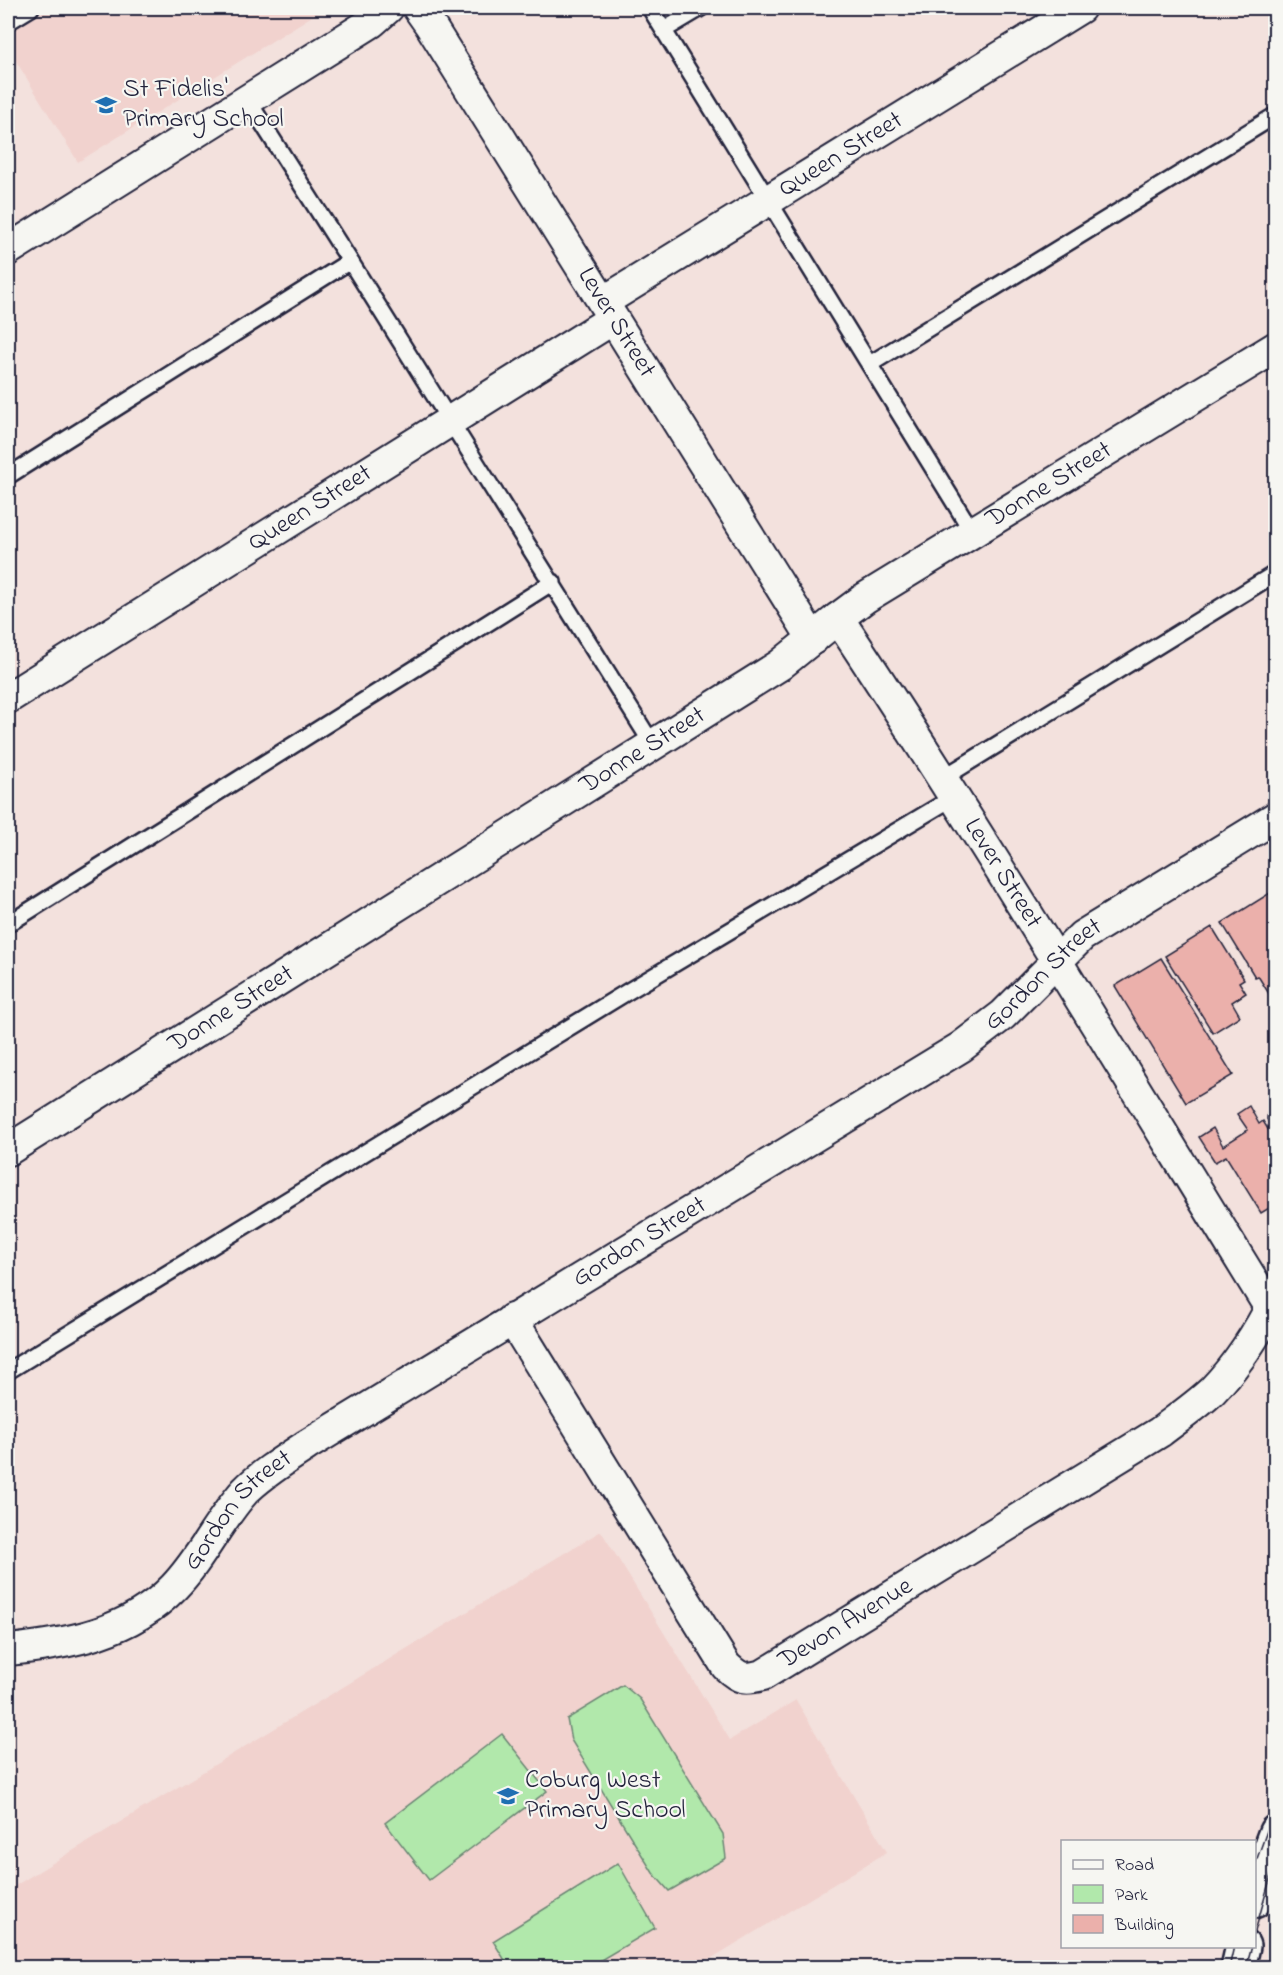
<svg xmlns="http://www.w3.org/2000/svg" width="1283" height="1975" font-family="'Indie Flower',sans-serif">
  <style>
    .built { fill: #f1d2ce }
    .green { fill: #b1e8ab; stroke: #6a8573; stroke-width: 1.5 }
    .building { fill: #ebb0ab; stroke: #22223b; stroke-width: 1.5 }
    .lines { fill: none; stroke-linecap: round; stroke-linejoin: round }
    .lane-casing { stroke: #22223b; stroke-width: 20 }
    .street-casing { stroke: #22223b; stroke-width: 34 }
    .secondary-casing { stroke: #22223b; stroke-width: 38 }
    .lane { stroke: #f6f6f2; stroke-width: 15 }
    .street { stroke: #f6f6f2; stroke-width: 30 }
    .secondary { stroke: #f6f6f2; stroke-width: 33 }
    .tram { stroke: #22223b; stroke-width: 1.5 }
    .labels { text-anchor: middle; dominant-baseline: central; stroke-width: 4.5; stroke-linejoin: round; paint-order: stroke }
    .poi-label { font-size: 26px; fill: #22223b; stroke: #f6f6f2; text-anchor: start }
    .street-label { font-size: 26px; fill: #22223b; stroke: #f6f6f2 }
  </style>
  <rect width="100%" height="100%" fill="#f3e1dd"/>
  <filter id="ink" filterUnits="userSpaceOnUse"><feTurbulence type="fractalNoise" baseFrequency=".0167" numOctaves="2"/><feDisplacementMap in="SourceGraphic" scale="12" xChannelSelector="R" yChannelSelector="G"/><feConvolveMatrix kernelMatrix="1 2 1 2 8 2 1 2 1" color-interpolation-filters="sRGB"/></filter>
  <g filter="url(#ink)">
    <path class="built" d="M50,8h275l-247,154 -70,-114v-14z
      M601,1531l129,209 66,-40 91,152 -190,115 -689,1v-78z"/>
    <path class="green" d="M623,1685l17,14 83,135 3,24 -57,33 -16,-18 -82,-133 -4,-21z
      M502,1734l45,57 -118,89 -44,-57z
      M618,1863l37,65 -66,39h-80l-16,-26z"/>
    <path class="building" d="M1270,893l6,9v103l-18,-29 -3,1 -33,-54z
      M1212,927l32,52 -5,3 7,11 -14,9 8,14 -27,17 -48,-77z
      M1161,958l72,117 -47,28 -71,-117z
      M1276,1104v30l-9,-15 1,-10z
      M1249,1106l10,18 4,-3 13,21v62l-15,9 -35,-57 -11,6 -16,-25 14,-9 10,18 25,-16 -11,-16z"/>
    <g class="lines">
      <defs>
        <path id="lane" d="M650,8c107,175 216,350 323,525
          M8,22l23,-14
          M664,30l37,-22
          M350,261l303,484
          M870,364l406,-249
          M8,476l342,-215 -103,-162
          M943,778l333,-205
          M8,924l545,-342
          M8,1371l619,-379 327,-195"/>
        <g id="street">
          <path id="s1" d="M418,8l12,17 383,614"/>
          <path d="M8,250l364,-228 16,-14"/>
          <path id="s2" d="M603,302l477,-294"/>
          <path id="s3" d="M838,618c152,229 293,465 438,700"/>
          <path id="s4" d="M8,698l605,-379"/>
          <path id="s5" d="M8,1150l772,-485 58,-47 27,-20 411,-251"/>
          <path id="s6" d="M512,1319l214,347c14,13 18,14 37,9l397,-243c17,-13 36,-26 52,-41 26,-27 47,-60 64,-94"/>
          <path id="s7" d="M8,1650c60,-6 122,-17 166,-63 28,-29 44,-66 71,-96 18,-18 41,-32 62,-46l654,-398 42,-32 79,-79 194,-119"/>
        </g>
        <path id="secondary" d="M1254,1901l9,-35 13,-34
          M1238,1968l5,-22"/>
      </defs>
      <use href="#lane" class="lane-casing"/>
      <use href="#street" class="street-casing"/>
      <use href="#secondary" class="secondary-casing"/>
      <use href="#lane" class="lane"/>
      <use href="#street" class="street"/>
      <use href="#secondary" class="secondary"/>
      <path class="tram" d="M1254,1867l14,-39 8,-14
        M1254,1935l22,-77
        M1229,1968l5,-22
        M1246,1968l6,-22"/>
    </g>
  </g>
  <defs>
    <symbol id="school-bare" viewBox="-9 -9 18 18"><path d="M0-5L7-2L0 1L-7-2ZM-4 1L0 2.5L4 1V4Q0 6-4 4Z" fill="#1f6fb2" stroke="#f6f6f2" stroke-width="2.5" paint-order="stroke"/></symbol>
  </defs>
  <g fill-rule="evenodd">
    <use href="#school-bare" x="91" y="90" width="30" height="30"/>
    <use href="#school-bare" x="493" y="1781" width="30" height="30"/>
  </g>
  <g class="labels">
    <g class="poi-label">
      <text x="123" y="90">St Fidelis'<tspan x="123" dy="30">Primary School</tspan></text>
      <text x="525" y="1781">Coburg West<tspan x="525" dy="30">Primary School</tspan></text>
    </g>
    <g class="street-label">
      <text stroke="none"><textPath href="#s2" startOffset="280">Queen Street</textPath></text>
      <text stroke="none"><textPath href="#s1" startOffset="372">Lever Street</textPath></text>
      <text stroke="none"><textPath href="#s5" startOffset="1236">Donne Street</textPath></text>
      <text stroke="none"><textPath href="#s4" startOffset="357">Queen Street</textPath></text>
      <text stroke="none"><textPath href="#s5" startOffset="750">Donne Street</textPath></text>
      <text stroke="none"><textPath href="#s3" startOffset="304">Lever Street</textPath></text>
      <text stroke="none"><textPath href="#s7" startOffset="1254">Gordon Street</textPath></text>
      <text stroke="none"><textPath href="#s5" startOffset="264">Donne Street</textPath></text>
      <text stroke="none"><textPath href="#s7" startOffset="768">Gordon Street</textPath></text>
      <text stroke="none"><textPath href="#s7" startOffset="282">Gordon Street</textPath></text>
      <text stroke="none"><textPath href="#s6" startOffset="546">Devon Avenue</textPath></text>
    </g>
  </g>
  <rect width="1283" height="1975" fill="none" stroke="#f6f6f2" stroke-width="30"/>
  <rect x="15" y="15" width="1253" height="1945" fill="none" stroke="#22223b" stroke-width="2" filter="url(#ink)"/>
  <rect x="1061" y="1840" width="195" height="108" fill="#f6f6f2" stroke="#a1a1a9" stroke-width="1.5"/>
  <rect x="1073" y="1860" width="30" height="9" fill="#f6f6f2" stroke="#a1a1a9" stroke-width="1.5"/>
  <text x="1115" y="1870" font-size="18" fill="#22223b">Road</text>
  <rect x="1073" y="1885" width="30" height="18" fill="#b1e8ab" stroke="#a1a1a9" stroke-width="1.5"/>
  <text x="1115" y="1900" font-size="18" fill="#22223b">Park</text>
  <rect x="1073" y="1915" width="30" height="18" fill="#ebb0ab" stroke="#a1a1a9" stroke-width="1.5"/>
  <text x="1115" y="1930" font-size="18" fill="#22223b">Building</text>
</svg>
